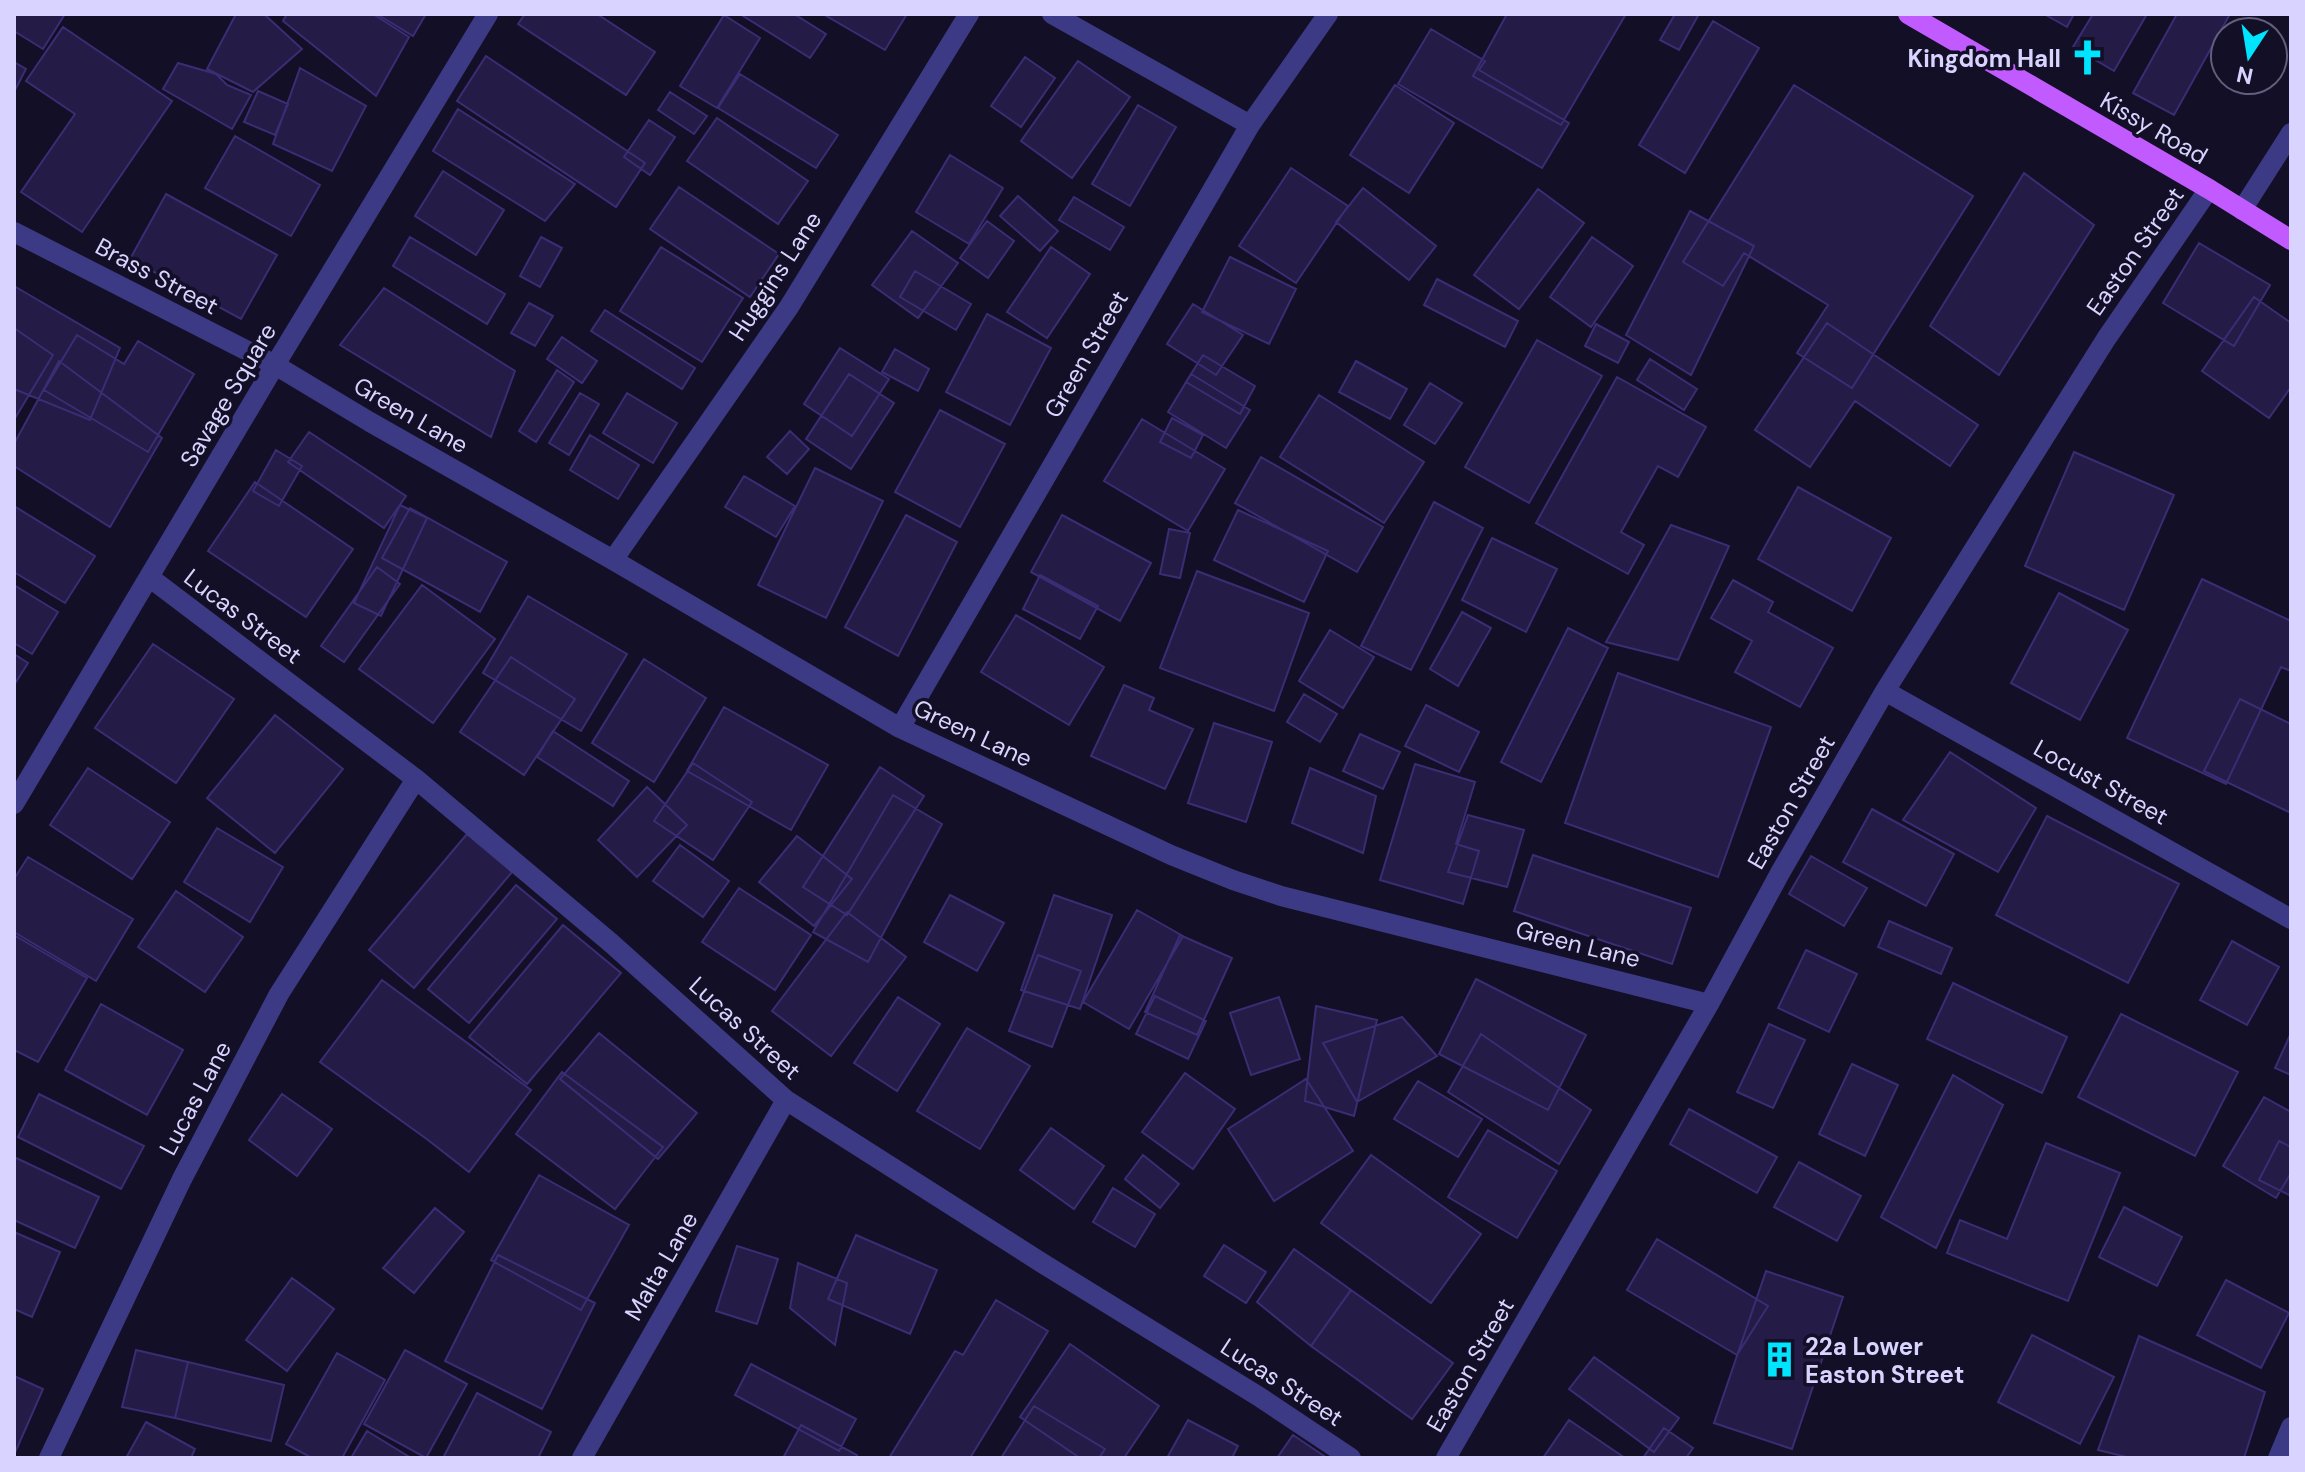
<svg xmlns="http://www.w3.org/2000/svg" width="2305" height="1472" font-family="'DM Sans',sans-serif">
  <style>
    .building { fill: #241b47; stroke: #3b2d73; stroke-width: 2 }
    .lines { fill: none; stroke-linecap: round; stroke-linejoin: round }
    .minor { stroke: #3d3a85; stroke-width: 20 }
    .major { stroke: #c25bff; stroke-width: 20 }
    .labels { text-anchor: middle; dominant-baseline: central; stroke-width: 7; stroke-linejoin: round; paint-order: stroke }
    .poi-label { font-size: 24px; font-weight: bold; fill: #d9d4ff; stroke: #130f26; text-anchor: end }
    .street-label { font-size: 24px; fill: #d9d4ff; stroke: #130f26 }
  </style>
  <rect width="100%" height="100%" fill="#130f26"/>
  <path class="building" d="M14,14h51l-22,35 -29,-18z
    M236,14h28l38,35 -49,43 -46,-23z
    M287,14h86l36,23 -33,59 -93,-75z
    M377,14h49l-13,22z
    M525,14h72l58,38 -29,43 -108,-71z
    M740,14h54l32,20 -16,24z
    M823,14h84l-22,36z
    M1507,14h119l-65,111 -88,-49z
    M1675,14h24l-20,36 -19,-10z
    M2044,14h30l-7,13z
    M2093,14h54l-33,57 -41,-24z
    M2177,14h53l-56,101 -41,-22z
    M724,15l36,23 -43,70 -37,-22z
    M1713,21l46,27 -74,125 -46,-28z
    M63,27l109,74 -90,131 -61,-40 54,-78 -49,-33z
    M1431,29l54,32 -6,9 90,53 -27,45 -144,-84z
    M486,56l159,107 -29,44 -159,-106z
    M1025,57l30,21 -34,49 -30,-21z
    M1078,61l52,36 -58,81 -51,-37z
    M14,62l12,7 -12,23z
    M178,63l38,11 11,11 24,10 -19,34 -69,-40z
    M300,68l66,38 -34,65 -59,-27z
    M740,74l98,61 -22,33 -98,-60z
    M1395,85l59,38 -45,70 -59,-38z
    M1794,85l179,111 -121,192 -55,-35 31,-48 -84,-52 -21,33 -40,-24z
    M258,91l30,13 -13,31 -31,-13z
    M670,92l37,24 -13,18 -36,-24z
    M1138,105l38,22 -46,79 -38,-22z
    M458,109l117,75 -30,37 -112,-70z
    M717,118l91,63 -30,43 -91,-63z
    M649,120l26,17 -25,38 -26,-18z
    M235,136l85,49 -29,51 -86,-48z
    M950,155l53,33 -34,56 -53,-32z
    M1291,168l57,38 -52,77 -57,-37z
    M443,171l61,39 -28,45 -61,-39z
    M2024,173l70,52 -95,150 -69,-49z
    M679,187l100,67 -29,43 -100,-68z
    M1363,188l73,58 -27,34 -73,-58z
    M1538,189l46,34 -65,86 -45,-34z
    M166,194l111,61 -36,64 -111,-60z
    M1018,196l40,35 -18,20 -40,-35z
    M1074,197l50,30 -14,23 -51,-30z
    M1690,211l64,35 -63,129 -65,-40z
    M987,221l27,20 -26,37 -28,-20z
    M912,231l46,32 -40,55 -46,-33z
    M410,237l95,57 -18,30 -94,-58z
    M541,237l21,11 -22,39 -20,-11z
    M1592,237l41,29 -42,61 -41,-30z
    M2199,243l71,42 -36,61 -71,-43z
    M661,247l82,51 -41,64 -82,-51z
    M1051,247l39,27 -43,64 -40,-26z
    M1230,257l66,32 -27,55 -67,-32z
    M915,271l56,33 -15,26 -56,-33z
    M1437,279l81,42 -13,26 -81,-42z
    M14,286l106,62 -30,72 -76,-31z
    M384,288l131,83 -24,66 -151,-92z
    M2254,297l37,26v64l-22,31 -67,-47z
    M529,303l24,13 -18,30 -24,-13z
    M1193,304l50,31 -27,40 -49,-31z
    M605,310l90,58 -13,21 -91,-58z
    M987,314l64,34 -41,77 -64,-33z
    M1827,323l151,102 -28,41 -95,-65 -45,66 -55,-37z
    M1596,324l33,18 -11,21 -33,-17z
    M14,328l39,27 -39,65z
    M77,335l47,29 14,-23 56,33 -46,78 -104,-62z
    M562,337l35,24 -15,22 -35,-24z
    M1537,340l65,36 -73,127 -64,-36z
    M840,348l49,31 -37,57 -48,-32z
    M895,349l34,20 -11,22 -36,-19z
    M1203,355l52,31 -15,28 -54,-32z
    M1650,359l47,30 -13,21 -47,-30z
    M59,361l103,77 -52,89 -96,-61v-22z
    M1356,361l51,28 -17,30 -51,-27z
    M557,370l17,12 -38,60 -17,-11z
    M849,374l45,29 -43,66 -45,-30z
    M1191,374l59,36 -24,38 -58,-36z
    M1617,377l89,50 -28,50 -20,-11 -37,66 23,13 -16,29 -92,-51z
    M1430,383l32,20 -27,41 -31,-19z
    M580,393l19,11 -30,51 -20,-12z
    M627,393l50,30 -24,40 -50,-30z
    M1319,395l105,67 -40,61 -104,-66z
    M940,410l65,34 -45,83 -65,-35z
    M1172,418l31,17 -12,23 -31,-16z
    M1142,419l83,50 -37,62 -84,-50z
    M790,431l19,18 -22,25 -20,-17z
    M309,432l97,64 -22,32 -96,-66z
    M590,435l49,30 -21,34 -48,-29z
    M276,450l26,16 -23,40 -26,-15z
    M2074,452l100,43 -50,115 -99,-44z
    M1261,457l122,70 -26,45 -122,-69z
    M815,468l68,33 -57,117 -68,-33z
    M744,476l51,30 -19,31 -51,-30z
    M255,482l98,67 -47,68 -98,-66z
    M1798,487l93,51 -39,73 -94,-52z
    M1434,502l49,26 -72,142 -50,-24z
    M400,505l27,13 -46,98 -27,-13z
    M14,506l81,50 -30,47 -51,-31z
    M410,508l97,54 -27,50 -98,-54z
    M1238,510l90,41 -24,51 -90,-42z
    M906,515l51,27 -59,114 -53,-29z
    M1062,515l89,48 -31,58 -89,-49z
    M1671,525l58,21 -51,114 -72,-18z
    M1169,529l21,4 -10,45 -20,-4z
    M1492,538l65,31 -31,63 -64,-32z
    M377,567l23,17 -56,78 -23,-16z
    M1197,571l112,42 -35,98 -114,-43z
    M1040,575l58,31 -18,33 -57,-30z
    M2202,579l89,42v50l-10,-4 -55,117 -99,-46z
    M1733,580l40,22 -5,10 65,36 -33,59 -65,-35 17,-31 -41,-23z
    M14,585l44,27 -26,42 -18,-11z
    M422,585l73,54 -62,84 -74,-54z
    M2059,593l69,37 -48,90 -69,-37z
    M528,596l99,58 -46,77 -98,-58z
    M1462,612l29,16 -33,58 -28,-17z
    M1016,615l88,52 -35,58 -88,-53z
    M1568,628l40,20 -67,134 -40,-20z
    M1330,630l44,27 -31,51 -44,-27z
    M153,644l81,55 -58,84 -81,-55z
    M14,654l14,9 -14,22z
    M511,657l64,42 -51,76 -64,-43z
    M644,659l62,39 -52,84 -62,-39z
    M1618,673l153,54 -53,150 -153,-54z
    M1124,685l30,13 -5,12 44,19 -28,60 -74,-33z
    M1304,694l33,20 -17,28 -33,-20z
    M2240,699l51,25v89l-87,-42z
    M1426,705l53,27 -20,40 -54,-26z
    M724,707l104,58 -37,65 -104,-59z
    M275,715l68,54 -68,84 -68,-55z
    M1214,723l58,19 -26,80 -58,-19z
    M553,731l76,50 -16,25 -76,-49z
    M1360,734l40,18 -17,37 -40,-18z
    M1950,752l86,56 -38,64 -95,-52z
    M693,763l59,39 -39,58 -59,-39z
    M1415,764l60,18 -19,62 23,7 -16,53 -83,-24z
    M880,767l44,29 -77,119 -44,-28z
    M88,768l82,54 -38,57 -82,-54z
    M1310,768l66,28 -13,57 -71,-30z
    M647,787l40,38 -50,52 -39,-37z
    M893,795l49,29 -74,138 -55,-30z
    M1872,809l82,45 -28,52 -83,-44z
    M1468,815l56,15 -17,57 -59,-15z
    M2047,816l132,68 -51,99 -132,-68z
    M217,828l66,39 -33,55 -66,-40z
    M467,834l45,38 -98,116 -45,-38z
    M797,836l55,43 -38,47 -55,-44z
    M680,845l49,36 -26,36 -50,-36z
    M1533,855l158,53 -19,56 -158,-53z
    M1811,856l56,32 -23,38 -55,-32z
    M28,857l105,62 -37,62 -82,-49v-53z
    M516,885l41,34 -88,104 -41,-34z
    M739,888l72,47 -36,55 -73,-48z
    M176,891l67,46 -38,55 -67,-45z
    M950,895l54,28 -27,48 -53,-29z
    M1054,895l58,20 -32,94 -59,-19z
    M1137,910l46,26 -54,93 -46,-27z
    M847,912l59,45 -75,99 -59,-45z
    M1889,921l63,27 -11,26 -63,-27z
    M563,925l58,48 -94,111 -58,-47z
    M14,935l73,43 -49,84 -24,-12z
    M1180,935l52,23 -35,77 -52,-23z
    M2232,941l47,26 -32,58 -47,-25z
    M1806,950l51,24 -28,58 -51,-24z
    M1038,955l43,16 -29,76 -43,-16z
    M1476,979l110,56 -38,75 -109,-56z
    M382,980l149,110 -62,82 -41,-32 -108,-78z
    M1953,983l114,54 -25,56 -115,-54z
    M1155,996l51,25 -18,38 -52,-25z
    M898,997l42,27 -43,67 -43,-28z
    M1279,997l21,62 -49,16 -21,-62z
    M101,1004l82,46 -36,65 -82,-45z
    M1316,1006l61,14 -23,96 -49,-15z
    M2121,1014l117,58 -43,84 -117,-59z
    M1402,1017l35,39 -80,46 -34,-59z
    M1769,1024l36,16 -32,68 -36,-16z
    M967,1028l63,38 -50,83 -63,-38z
    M599,1033l98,80 -39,46 -98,-80z
    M2291,1033v42l-16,-7z
    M1481,1034l110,76 -32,54 -111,-72z
    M1852,1064l46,21 -33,71 -46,-22z
    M562,1072l101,75 -48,62 -99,-75z
    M1185,1073l50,36 -42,60 -51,-37z
    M1953,1075l50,30 -67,143 -55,-31z
    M1306,1079l47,72 -79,50 -46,-72z
    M1418,1081l64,38 -24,38 -64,-38z
    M39,1094l105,52 -23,43 -103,-52z
    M282,1094l50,35 -35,47 -48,-36z
    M2264,1097l27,15v61l-15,25 -53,-32z
    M1689,1109l88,48 -20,36 -87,-49z
    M1051,1128l53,38 -30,43 -54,-39z
    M1488,1130l69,41 -40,67 -69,-41z
    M2279,1141l12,6v49l-32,-16z
    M2046,1143l74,30 -52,128 -121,-48 13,-33 47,19z
    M1143,1155l36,29 -19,24 -35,-29z
    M1371,1155l110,79 -50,69 -110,-80z
    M14,1157l85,40 -24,51 -61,-28z
    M1799,1162l62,34 -24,45 -63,-34z
    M539,1175l90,50 -48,85 -90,-50z
    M1113,1188l42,26 -20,33 -42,-25z
    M2124,1207l58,30 -25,49 -58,-29z
    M435,1208l29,24 -50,61 -31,-25z
    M14,1232l46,20 -28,65 -18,-8z
    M856,1235l81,35 -27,64 -82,-35z
    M1657,1239l111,67 -31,49 -110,-65z
    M1224,1245l42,27 -20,31 -42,-27z
    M737,1246l41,13 -21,65 -41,-13z
    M1294,1249l57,41 -40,56 -54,-44z
    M498,1255l97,48 -53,106 -97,-48z
    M798,1263l49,20 -12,62 -45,-37z
    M1766,1271l77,26 -51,152 -78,-26z
    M292,1278l42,31 -47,62 -41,-31z
    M2226,1280l63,33 -28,55 -64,-33z
    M1351,1290l102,73 -41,56 -101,-73z
    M996,1300l52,31 -78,127h-81l66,-107 8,4z
    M2032,1335l82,42 -34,67 -82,-42z
    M2139,1336l126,56 -21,66h-113l-33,-8z
    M1070,1344l89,62 -35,52h-44l-60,-41z
    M136,1350l52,12 -13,56 -53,-11z
    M405,1350l62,34 -41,74 -62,-34z
    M337,1353l48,27 -43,78h-30l-26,-14z
    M1594,1357l85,61 -25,34 -85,-63z
    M188,1362l96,23 -13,56 -96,-23z
    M751,1364l105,55 -17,32 -104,-56z
    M14,1376l29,13 -29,66z
    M477,1393l74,39 -13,26h-95z
    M1034,1406l71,43 -6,9h-98z
    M1188,1420l50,26 -6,12h-65z
    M1569,1420l56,38h-82z
    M146,1422l49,27 -4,9h-65z
    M801,1425l56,30 -2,3h-72z
    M1664,1428l29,20 -7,10h-43z
    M367,1431l44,27h-60z
    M1293,1435l34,23h-50z"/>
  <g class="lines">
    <path class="minor" d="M1052,14l198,111
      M2242,210l49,-77
      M14,232l261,133 95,57 243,138 287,168 271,127 62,25 48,16 428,108
      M613,560l176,-253 180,-293
      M149,577l267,202 195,164 175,157 256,163 216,133 93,62
      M1885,691l406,228
      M900,728l350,-603 78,-111
      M14,804l261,-439 213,-351
      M49,1458l133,-279 97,-185 137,-215
      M582,1458l204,-358
      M1446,1458l263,-454 71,-131 105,-182 221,-352 103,-150
      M2278,1458l13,-31"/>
    <path class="major" d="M1908,14l301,175 82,51"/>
  </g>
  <defs>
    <symbol id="church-bare" viewBox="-9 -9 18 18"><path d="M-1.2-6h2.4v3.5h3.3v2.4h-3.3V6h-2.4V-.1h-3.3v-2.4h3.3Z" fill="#00e5ff" stroke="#130f26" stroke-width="2.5" paint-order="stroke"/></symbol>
    <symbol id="building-bare" viewBox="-9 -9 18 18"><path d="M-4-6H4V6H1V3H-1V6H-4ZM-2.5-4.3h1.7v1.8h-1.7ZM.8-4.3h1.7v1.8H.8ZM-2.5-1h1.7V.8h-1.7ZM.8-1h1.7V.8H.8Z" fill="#00e5ff" stroke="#130f26" stroke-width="2.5" paint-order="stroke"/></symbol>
  </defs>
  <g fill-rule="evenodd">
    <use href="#church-bare" x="2062" y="32" width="51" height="51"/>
    <use href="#building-bare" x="1754" y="1334" width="51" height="51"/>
  </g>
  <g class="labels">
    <g class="poi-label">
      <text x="2061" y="58">Kingdom Hall</text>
      <text x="1805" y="1346" text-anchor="start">22a Lower<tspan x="1805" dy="28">Easton Street</tspan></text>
    </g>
    <g class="street-label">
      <text transform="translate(2154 128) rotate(30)">Kissy Road</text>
      <text transform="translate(2135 251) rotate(-55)">Easton Street</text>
      <text transform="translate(157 276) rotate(28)">Brass Street</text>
      <text transform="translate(775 276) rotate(-57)">Huggins Lane</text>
      <text transform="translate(1086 354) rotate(-60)">Green Street</text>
      <text transform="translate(228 395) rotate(-59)">Savage Square</text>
      <text transform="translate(411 415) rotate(30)">Green Lane</text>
      <text transform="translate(243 616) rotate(37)">Lucas Street</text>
      <text transform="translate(973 733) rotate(25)">Green Lane</text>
      <text transform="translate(2101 782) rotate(29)">Locust Street</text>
      <text transform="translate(1791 802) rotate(-60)">Easton Street</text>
      <text transform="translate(1578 944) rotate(14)">Green Lane</text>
      <text transform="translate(745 1028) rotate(42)">Lucas Street</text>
      <text transform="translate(195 1098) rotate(-62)">Lucas Lane</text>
      <text transform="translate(661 1266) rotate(-60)">Malta Lane</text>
      <text transform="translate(1470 1365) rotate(-60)">Easton Street</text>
      <text transform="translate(1282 1382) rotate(33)">Lucas Street</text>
    </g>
  </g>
  <rect width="2305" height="1472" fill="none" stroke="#d9d4ff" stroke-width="32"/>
  <g transform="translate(2249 56) rotate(192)"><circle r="38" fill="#130f26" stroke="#625e7d" stroke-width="2"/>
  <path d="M0-6L14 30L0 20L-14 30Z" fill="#00e5ff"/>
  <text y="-12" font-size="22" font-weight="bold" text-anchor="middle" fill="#d9d4ff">N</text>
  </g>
</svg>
